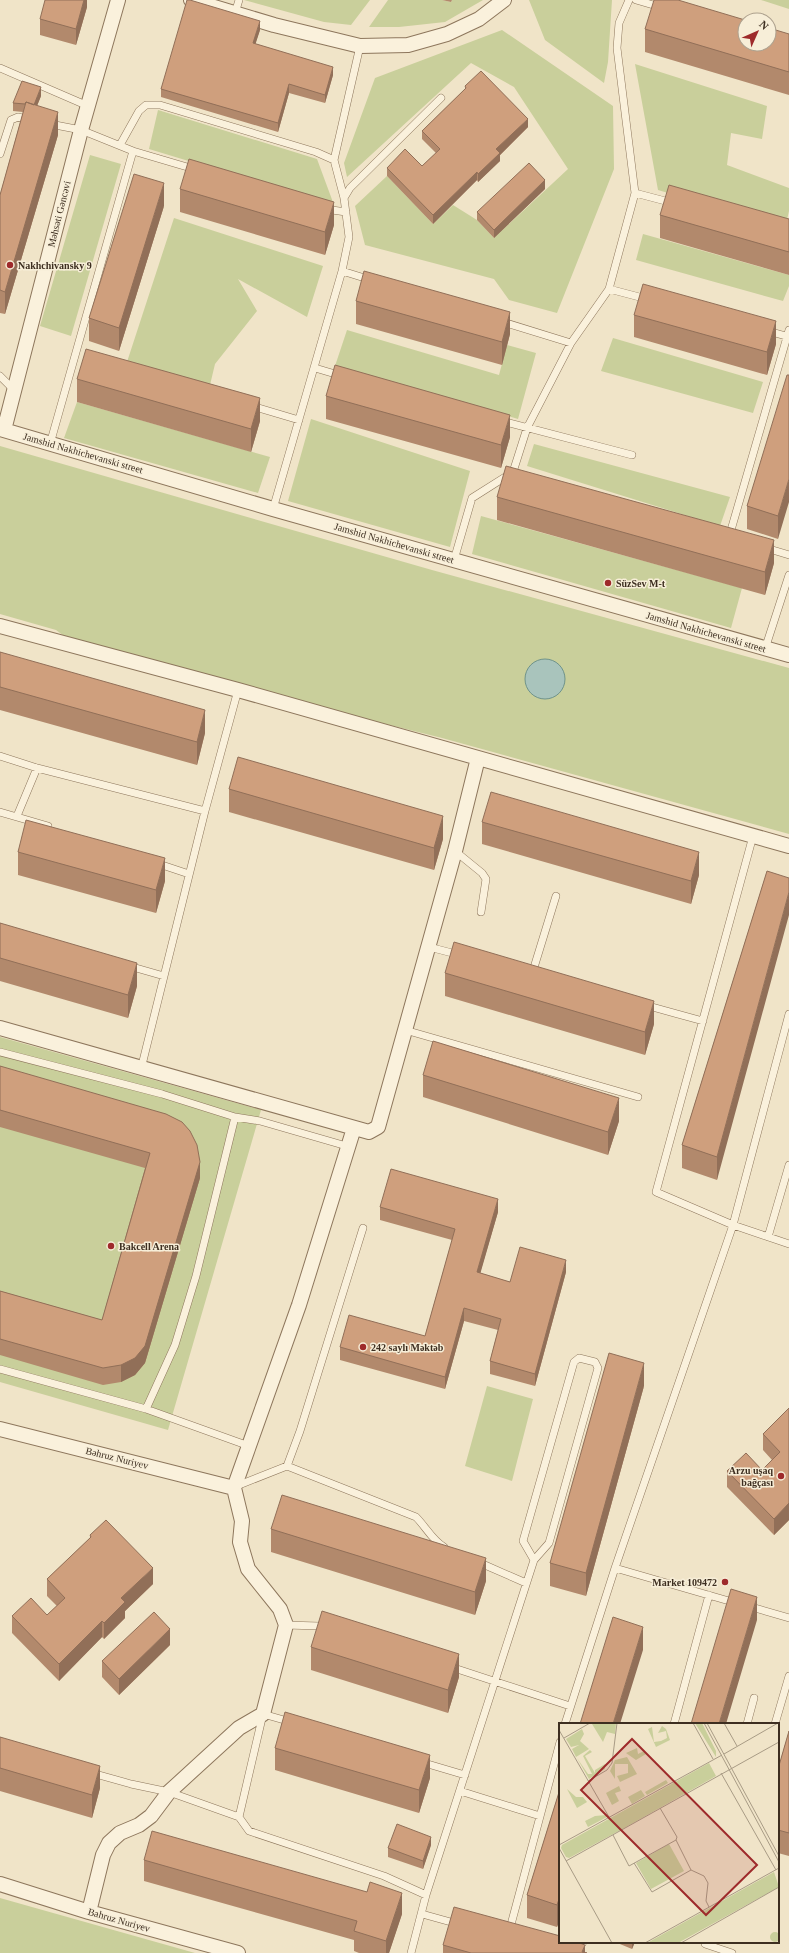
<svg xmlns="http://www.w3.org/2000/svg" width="789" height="1953" font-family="'Times New Roman',serif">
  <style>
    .green { fill: #c9cf9b }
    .water { fill: #a9c4bc; stroke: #6f938a }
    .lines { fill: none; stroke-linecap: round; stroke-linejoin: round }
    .service-casing { stroke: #8d765c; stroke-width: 8 }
    .minor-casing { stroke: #8d765c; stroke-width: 16 }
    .service { stroke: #faf1dc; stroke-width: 7 }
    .minor { stroke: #faf1dc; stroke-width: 14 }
    .wall { fill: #b2896c }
    .shaded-wall { fill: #916f58 }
    .building { fill: #cf9f7d; stroke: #916f58 }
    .poi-dot { fill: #9e2a2b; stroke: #f7eed8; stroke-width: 1.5 }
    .labels { text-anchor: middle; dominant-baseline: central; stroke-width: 3; stroke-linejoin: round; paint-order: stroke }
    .street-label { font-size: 10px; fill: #3d2e20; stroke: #f7eed8 }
    .poi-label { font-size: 10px; font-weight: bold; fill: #3d2e20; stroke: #f7eed8; text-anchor: start }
    .inset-road { fill: none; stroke: #a89b85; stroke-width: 1 }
    .view { fill: #9e2a2b; fill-opacity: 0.15; stroke: #9e2a2b; stroke-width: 2 }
    .inset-edge { fill: none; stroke: #3d2e20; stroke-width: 2 }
  </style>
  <rect width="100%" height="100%" fill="#f0e4c8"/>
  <path class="green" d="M244,0h126l-19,25 -27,-3z
    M388,0h54l9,2 1,-2h31l-38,22 -46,5h-30z
    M529,0h83l-4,62 -4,21 -59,-43z
    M761,0h28v9z
    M502,30l111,76 1,63 -57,144 -48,-13 -15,-21 -129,-34 -10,-39 32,-30 46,48 20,-19 24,15 17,18 74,-69 -54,-82 -43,-24 -124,114 -3,-14 31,-85z
    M635,64l132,42 -5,33 -31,-6 -4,32 62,23v23l-4,17 -127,-38z
    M158,110l159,49 17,46 -185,-56z
    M90,155l31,9 -50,172 -31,-10z
    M174,218l149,48 -16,51 -69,-38 19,32 -42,53 -5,21 -83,-23z
    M643,234l146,41v11l-6,15 -147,-41z
    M347,330l152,45 8,-30 29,8 -18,66 -183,-53z
    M613,338l150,44 -10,31 -152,-42z
    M77,402l193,55 -12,36 -194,-55z
    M311,419l159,52 -20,76 -162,-46z
    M534,444l196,53 -10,29 -193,-60z
    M0,446l432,124 357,98v166l-347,-96 -362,-90 -24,-18 -56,-16z
    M481,516l261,72 -11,40 -259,-74z
    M0,1037l261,73 -93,320 -168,-48z
    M487,1386l46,13 -21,82 -47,-15z
    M0,1898l195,55h-195z"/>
  <path class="water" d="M525 679a20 20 0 1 1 40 0a20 20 0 1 1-40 0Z"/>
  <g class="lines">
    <defs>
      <path id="service" d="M636,0l24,7
        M235,13l4,-13
        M0,68l88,38
        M120,145l19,-34 7,-6h14l156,47 18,8
        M133,151l61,18
        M0,154l11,-34 7,-3 12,3
        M635,193l38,10
        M344,198l6,-10 91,-90
        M325,209l21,3
        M342,271l29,9
        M609,289l38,10
        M503,322l68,21
        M768,331l21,6
        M315,368l27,8
        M0,376l14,14
        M252,406l47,14
        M502,421l130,34
        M50,444l83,-293 -52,-21 -31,-6
        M273,509l69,-238 7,-34 -5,-39 -10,-38 26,-114
        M729,537l60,-207
        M766,548l23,7
        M454,560l18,-62 41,-26 14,-44 44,-85 38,-54 26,-96 -18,-145 2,-25 10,-23
        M765,649l24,-74
        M0,756l37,12 168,43
        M0,812l48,14
        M17,816l20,-48
        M753,836l-97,356 77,33 56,19
        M455,851l27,22 4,6 -5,33
        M156,863l33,11
        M429,947l31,8
        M129,966l35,10
        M532,974l24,-78
        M645,1005l58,16
        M405,1030l233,67
        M0,1052l162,42 73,23 -39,159 -21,69 -29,64 -146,-40
        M141,1069l64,-258 33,-121
        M235,1117l25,4 90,26
        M768,1237l21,-72
        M146,1409l103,37
        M287,1466l13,-35 63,-203
        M234,1487l53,-21 129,51c10,10 16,23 28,30
        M478,1562l48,21
        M615,1568l121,35
        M748,1606l41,12
        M286,1625l33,1 7,2
        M451,1667l119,39
        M291,1722l-28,-8 -24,103 10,14 135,45 42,19
        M565,1724l50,-156 118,-343 56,-211
        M674,1724l35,-129
        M747,1724l7,-26
        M775,1724l14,-48
        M421,1762l44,13
        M92,1773l39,11 38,8 70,25
        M460,1791l80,25
        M422,1914l36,10
        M509,1932l51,-190
        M705,1942v2l27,9
        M411,1953l15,-58 108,-335 15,-17 49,-175 -3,-6 -16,-4 -5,4 -51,179 11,19
        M576,1953l7,-11"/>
      <path id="minor" d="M191,0l83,25 86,21 48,-1 39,-11 32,-15 25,-19
        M0,429l273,80 516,146
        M4,430l77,-300 37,-130
        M0,626l238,64 551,156
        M0,1028l369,104 9,-5 77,-276 23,-93
        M0,1429l234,59
        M0,1884l89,28 149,41
        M89,1912l14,-57 6,-12 11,-10 19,-8 12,-9 18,-24 70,-64 24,-14 23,-89 -6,-16 -32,-40 -8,-27 2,-21 -8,-33 65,-183 55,-177"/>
    </defs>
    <use href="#service" class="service-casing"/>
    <use href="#minor" class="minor-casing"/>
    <use href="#service" class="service"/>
    <use href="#minor" class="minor"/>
  </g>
  <path class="wall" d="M87,0v7l-11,38 -36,-10v-16z
    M442,0h10l-1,2z
    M645,29l144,5v61l-144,-43z
    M260,30l-5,14 78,31 -8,28 -36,-10 -11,39 -117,-35v-8z
    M465,86l63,41 -28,28v6l-22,21 -1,-2 -44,44 -46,-48v-8l35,-2 14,-13 -14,-14v-8l43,-42z
    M41,96l-4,10 21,29 -53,179 -5,-1v-118l23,-83 -10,-1v-8z
    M180,189l154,36 -9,30 -145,-43z
    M545,189l-51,49 -17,-18v-8z
    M164,206l-45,145 -30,-10v-23z
    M660,215l129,4v56l-129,-37z
    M356,301l154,33 -8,31 -146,-41z
    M634,315l142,29 -9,31 -133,-38z
    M789,375l-11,164 -31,-10v-23z
    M77,379l183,42 -9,31 -174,-50z
    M326,396l184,41 -9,31 -175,-49z
    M497,497l277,66 -9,32 -268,-75z
    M0,652l205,81 -8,32 -197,-55z
    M229,789l214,50 -9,31 -205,-58z
    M482,822l217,53 -8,29 -209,-60z
    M18,852l147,29 -9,32 -138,-38z
    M767,871l-50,309 -35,-12v-23z
    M0,923l137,63 -9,32 -128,-37z
    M445,973l209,51 -9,31 -200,-59z
    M0,1066l200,112 -55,185 -10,12 -14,7 -18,3 -103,-30v-64l102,29 43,-152 -145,-41z
    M423,1075l196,46 -11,34 -185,-58z
    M380,1207l118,5 -18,61 30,9 56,-10 -31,114 -45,-12v-13l8,-31 -34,-9 -19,68 -105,-29v-13l85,-11 27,-96 -72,-20z
    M644,1386l-58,210 -36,-10v-23z
    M789,1408v112l-15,15 -47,-48v-16l35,-1 10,-10 -9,-10v-16z
    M271,1529l215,52 -11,34 -204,-63z
    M90,1535l63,49 -28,27v7l-21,21 -2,-2 -43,44 -47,-48v-17l35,-1 10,-9 -10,-10v-17l43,-41z
    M170,1645l-51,50 -17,-18v-16z
    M311,1647l148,30 -11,36 -137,-43z
    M789,1731v125l-11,-3v-84z
    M0,1737l100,51 -8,30 -92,-27z
    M275,1748l155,30 -11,35 -144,-43z
    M560,1789v130l-3,8 -30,-9v-23z
    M431,1845l-8,24 -35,-12v-9z
    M144,1860l258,54 -13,39h-30l-5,-2v-11l-210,-59z
    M615,1942h20l-3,7z
    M443,1945l142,7 2,1h-144z"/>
  <path class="shaded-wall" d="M84,0h3v7l-11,38v-16z
    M260,21v9l-7,22v-9z
    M333,67v8l-8,28v-8z
    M289,84v9l-11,39v-9z
    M41,87v9l-7,17v-8z
    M58,112v23l-53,179v-22z
    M528,119v8l-28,28v6l-22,21v-8l18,-25z
    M477,172v8l-44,44v-9z
    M545,180v9l-51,49v-8z
    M164,183v23l-45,145v-23z
    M334,202v23l-9,30v-23z
    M510,312v22l-8,31v-23z
    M776,321v23l-9,31v-23z
    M260,398v23l-9,31v-23z
    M510,415v22l-9,31v-23z
    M789,479v23l-11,37v-23z
    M774,540v23l-9,32v-23z
    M205,710v23l-8,32v-23z
    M443,816v23l-9,31v-22z
    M699,852v23l-8,29v-23z
    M165,858v23l-9,32v-23z
    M789,892v23l-72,265v-23z
    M137,963v23l-9,32v-23z
    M654,1001v23l-9,31v-23z
    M619,1098v23l-11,34v-23z
    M200,1162v16l-55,185 -10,12 -14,7v-17z
    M498,1199v13l-21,73v-13z
    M566,1260v12l-31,114v-12z
    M464,1308v13l-19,68v-12z
    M644,1363v23l-58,210v-23z
    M789,1503v17l-15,15v-16z
    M486,1558v23l-11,34v-23z
    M153,1568v16l-28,27v7l-21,21v-16l17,-25z
    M757,1597v23l-31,104h-7z
    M102,1621v16l-43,44v-17z
    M643,1627v23l-23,74h-7z
    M170,1629v16l-51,50v-16z
    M459,1654v23l-11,36v-23z
    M430,1755v23l-11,35v-23z
    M100,1766v22l-8,30v-23z
    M431,1837v8l-8,24v-8z
    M402,1893v21l-13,39h-3v-12z
    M560,1896v23l-3,8v-22z
    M632,1942h3l-3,7z
    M585,1945v8l-3,-1z"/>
  <path class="building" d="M45,0h39l-8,29 -36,-10z
    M187,0h3l70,21 -7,22 80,24 -8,28 -36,-11 -11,39 -117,-34z
    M654,0h24l67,20v24h24v-16l20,6v38l-144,-43z
    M481,71l47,48 -32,30 4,4 -22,21 -1,-2 -44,43 -46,-47 18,-19 17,17 18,-17 -18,-18 44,-43 -1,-2z
    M22,81l19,6 -7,18 -8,-3 -1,2 -12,-1z
    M26,102l32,10 -53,180 -5,-2v-95z
    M189,159l145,43 -9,30 -145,-43z
    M529,163l16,17 -51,50 -17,-18z
    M134,174l30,9 -45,145 -30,-10z
    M669,185l120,34v33l-129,-37z
    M364,271l146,41 -8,30 -146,-41z
    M643,284l133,37 -9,31 -133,-37z
    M86,349l174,49 -9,31 -174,-50z
    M335,365l175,50 -9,30 -175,-49z
    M787,375h2v104l-11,37 -31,-10z
    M506,466l268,74 -9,32 -268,-75z
    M0,652l205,58 -8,32 -197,-55z
    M238,757l205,59 -9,32 -205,-59z
    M491,792l208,60 -8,29 -209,-59z
    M26,820l139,38 -9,32 -138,-38z
    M767,871l22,7v14l-72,265 -35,-12z
    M0,923l137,40 -9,32 -128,-37z
    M454,942l200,59 -9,31 -200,-59z
    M433,1041l186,57 -11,34 -185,-57z
    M0,1066l166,48 16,8 8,9 7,14 3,17 -55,184 -10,12 -14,7 -18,3 -103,-29v-48l102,29 48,-167 -150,-43z
    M391,1169l107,30 -21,73 33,10 10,-35 46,13 -31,114 -45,-13 11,-42 -37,-11 -19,69 -105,-30 9,-32 76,21 30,-107 -75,-22z
    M609,1353l35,10 -58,210 -36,-10z
    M789,1408v95l-15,16 -47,-48 19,-18 16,17 18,-18 -17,-18z
    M282,1495l204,63 -11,34 -204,-63z
    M106,1520l47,48 -32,30 4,4 -21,21 -2,-2 -43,43 -47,-48 19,-18 16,17 18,-17 -18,-19 44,-42 -1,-2z
    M731,1589l26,8 -38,127h-28z
    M322,1611l137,43 -11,36 -137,-43z
    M154,1612l16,17 -51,50 -17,-18z
    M613,1617l30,10 -30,97h-33z
    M285,1712l145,43 -11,35 -144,-42z
    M789,1731v102l-11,-3v-61z
    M0,1737l100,29 -8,29 -92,-27z
    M560,1789v107l-3,9 -30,-10z
    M397,1824l34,13 -8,24 -35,-13z
    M152,1831l215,61 3,-10 32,11 -16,48 -32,-10 3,-10 -213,-61z
    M454,1907l99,27 7,2v6h17l8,3 -3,7 5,1h-116l-28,-8z"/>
  <g class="poi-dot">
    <circle cx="10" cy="265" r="4"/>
    <circle cx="608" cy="583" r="4"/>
    <circle cx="111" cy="1246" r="4"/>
    <circle cx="363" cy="1347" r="4"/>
    <circle cx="781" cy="1476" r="4"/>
    <circle cx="725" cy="1582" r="4"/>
  </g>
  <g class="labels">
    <g class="street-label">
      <text transform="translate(59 214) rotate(-76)">Məhsəti Gəncəvi</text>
      <text transform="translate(83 453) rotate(16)">Jamshid Nakhichevanski street</text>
      <text transform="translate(394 543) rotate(16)">Jamshid Nakhichevanski street</text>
      <text transform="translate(706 632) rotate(16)">Jamshid Nakhichevanski street</text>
      <text transform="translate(117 1458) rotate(14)">Bəhruz Nuriyev</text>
      <text transform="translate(119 1920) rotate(16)">Bahruz Nuriyev</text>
    </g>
    <g class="poi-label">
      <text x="18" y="265">Nakhchivansky 9</text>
      <text x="616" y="583">SüzSev M-t</text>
      <text x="119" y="1246">Bakcell Arena</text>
      <text x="371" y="1347">242 saylı Məktəb</text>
      <text x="773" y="1470" text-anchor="end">Arzu uşaq<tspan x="773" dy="12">bağçası</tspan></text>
      <text x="717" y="1582" text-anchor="end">Market 109472</text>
    </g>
  </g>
  <g transform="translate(559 1723)">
    <rect width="220" height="220" fill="#f0e4c8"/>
    <path d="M57,0l-1,11 -8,-2 -4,10 -11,-18zM136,0h7l14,28v6zM103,3l4,3 4,11 -14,7 -8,-18 4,-2 2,15 7,-1 6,-3 -1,-7 -8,2zM23,6l2,5 -4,7 9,8 -13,8 -4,-8 7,-4 -8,2 -5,-8zM78,25l1,6 6,-3 2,3 -10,6 -10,-7zM31,27l2,2 -7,4 10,17v-3l10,-6v5l-16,10 -12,-21 11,16h4l-9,-18zM68,34l10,17 -17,8 -3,-6 11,-3v-9h-13v15l-5,-8 5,-11zM150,40l7,13 -88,50 -59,32 -3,-1 -5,-9 1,-3zM107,57l2,3 -21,12 -2,-3zM60,63l2,5 -6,2 4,8 -7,4 -6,-12zM8,66l9,8h7l4,5 -10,6zM82,67l4,6 -13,8 -4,-7zM47,92l1,2 -19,10 -3,-6 10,-5zM110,121l15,27 -33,18 -15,-26zM215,149l5,15 -101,56h-31zM211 214a5 5 0 1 1 10 0a5 5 0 1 1-10 0Z" fill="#c9cf9b"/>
    <path class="inset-road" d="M134,0l20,36M145,0l75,139M148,0l72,133M165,0l13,23M0,7l50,87M5,15l26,-15M165,31l54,-31M162,50l55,97M29,58l19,-11 5,-7 5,-40M54,112l16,31 47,-26 1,-3 -17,-29M117,117l15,30 13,6 4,7 -2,18 3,6M0,122l163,-90M0,125l53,95M7,138l213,-119M75,140l18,29 39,-22M86,220l134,-75M122,220l98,-56"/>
    <path class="view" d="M73,16l125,126 -51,50 -125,-125z"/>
    <rect width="220" height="220" class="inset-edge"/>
  </g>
  <g transform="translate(757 32) rotate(45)"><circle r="19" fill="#f7eed8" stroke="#ada18e"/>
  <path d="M0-3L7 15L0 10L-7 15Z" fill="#9e2a2b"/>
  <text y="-6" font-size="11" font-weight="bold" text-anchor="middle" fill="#3d2e20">N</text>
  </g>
</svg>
